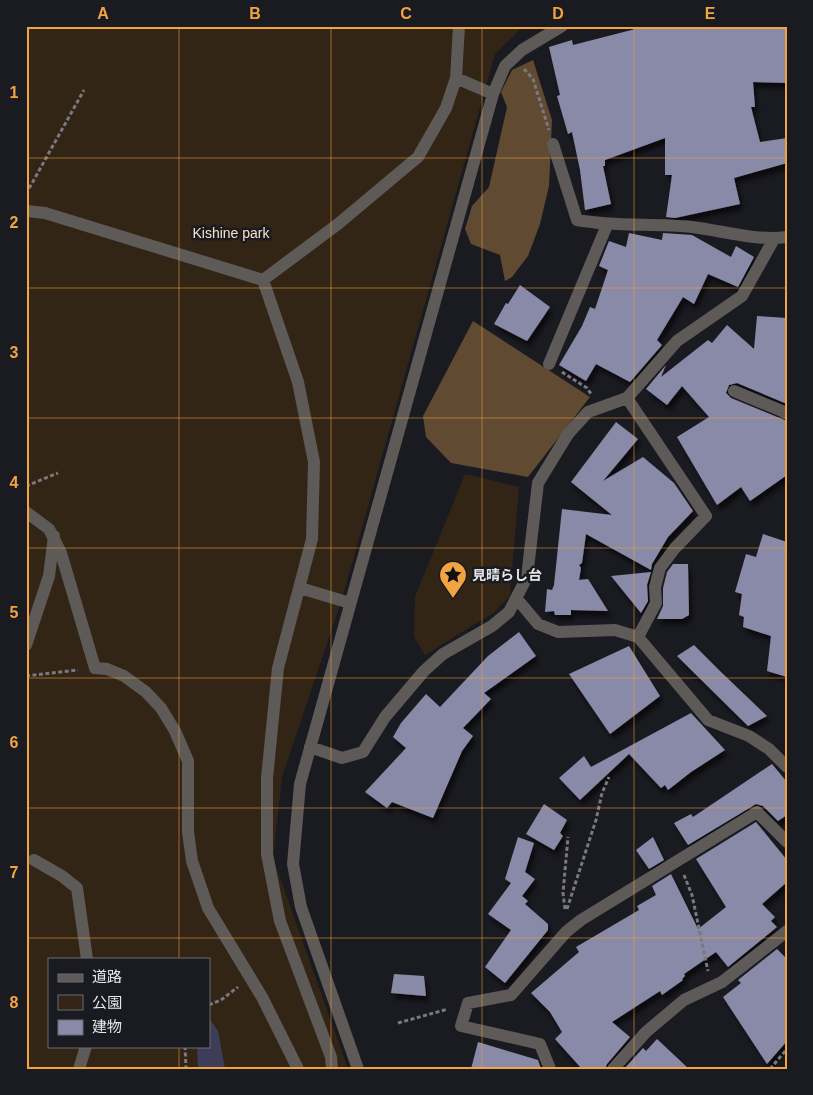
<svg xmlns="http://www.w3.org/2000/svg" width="813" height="1095" font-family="Arial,'Noto Sans JP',sans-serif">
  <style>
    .green { fill: #332516; fill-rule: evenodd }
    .forest { fill: #604a32 }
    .water { fill: #3e3d59 }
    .building { fill: #8989a8; filter: url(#shadow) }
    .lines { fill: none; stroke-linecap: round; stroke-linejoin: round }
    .path { stroke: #79797f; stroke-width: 3; stroke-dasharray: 4 2.5; stroke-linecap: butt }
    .minor { stroke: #5d5a58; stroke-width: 12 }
    .grid { fill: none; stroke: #f3a442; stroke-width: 1; stroke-opacity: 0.55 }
    .labels { text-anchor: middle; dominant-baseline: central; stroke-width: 5; stroke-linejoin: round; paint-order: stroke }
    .park-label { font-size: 14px; fill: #f9dfc4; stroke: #1a1a21 }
    .poi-label { font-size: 14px; font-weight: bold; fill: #e5e6ea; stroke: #1a1a21; text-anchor: start }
    .neatline { fill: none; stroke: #f3a442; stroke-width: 2 }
    .grid-label { font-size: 16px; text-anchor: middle; font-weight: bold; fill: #f3a442 }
  </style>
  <defs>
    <filter id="shadow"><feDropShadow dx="3" dy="5.5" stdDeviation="2.5" flood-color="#0009"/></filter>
  </defs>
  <rect width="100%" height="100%" fill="#1a1a21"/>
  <path class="green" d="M26,26h498l-29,28 -153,545 -60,178 -9,81 75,211h-322zM49,959h160v87h-160z
    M465,474l54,13 -9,109 -17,17 -68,42 -11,-18 1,-40z"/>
  <path class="forest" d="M533,60l19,60 -3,66 -9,38 -12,32 -16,21 -7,4 -5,-26 -29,-11 -6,-15 7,-23 17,-19 18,-80 -6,-15 11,-22z
    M473,321l117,76 -62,80 -77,-14 -25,-26 -3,-21z"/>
  <path class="water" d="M209,1018l9,13 7,38h-27l-1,-23h12z"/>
  <path class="building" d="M647,26h140v57l-34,-1 2,25h-4l9,35 27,-4v25l-53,15 6,26 -65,14 -9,-1 6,-42h-7v-37l-60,22v6h-2l8,38 -26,6 -5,-40 -8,-38 -4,2 -11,-38 3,-1 -11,-48 23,-7 1,5z
    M629,233l33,7 1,-7 29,2 39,22 5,-11 18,11 -16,30 -30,-13 -14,30 -11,-7 -26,43 5,5 -32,37 -34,-18 -10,17 -27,-16 23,-39 8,-19 5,2 13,-39 -9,-4 10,-25 17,6z
    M520,285l30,22 -23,34 -33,-17 12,-21 2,1z
    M757,316l30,2v86l-50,-21 -8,2 -3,8 5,5 56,23v54l-37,26 -9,-14 -24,18 -40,-68 32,-20 -27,-31 -15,19 -21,-16 20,-24 -5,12 47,-37 4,3 15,-18 27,24z
    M616,422l22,17 -35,42 40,-24 31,26 19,28 -25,26 -16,27 -1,6 -65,-36 -4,29 -3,2 2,3 -2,12 9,-1 20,32 -37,-1v5h-16l-1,-4 -9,1 2,-23 5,1 2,-5 8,-76 50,6 -41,-33z
    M763,534l24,8v135l-20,-6 4,-35 -28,-9 1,-10 -5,-2 3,-21 -7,-2 11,-38 10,3z
    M673,564h15l1,51 -7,4h-25l6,-13v-18l4,-16z
    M651,572l-4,13 1,16 -7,12 -30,-37z
    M519,632l17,24 -52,37 7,6 -28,29 10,8 -11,15 -29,67 -41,-16 -5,6 -22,-16 41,-44 -13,-11 8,-14 25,-29 14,13 48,-51z
    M694,645l27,27 46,44 -19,10 -71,-70z
    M629,646l31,50 -50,38 -41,-60z
    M691,713l34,37 -34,22 -23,18 -3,-5 -4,3 -32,-34 -49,46 -21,-22 25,-22 7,11z
    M772,764l15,18v33l-9,6 -15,-15 -7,-2 -68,41 -14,-22 17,-9 2,3z
    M544,804l23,16 -7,13 3,3 -9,14 -28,-16z
    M756,822l31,38v22l-25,22 13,13 -4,4 6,6 -49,40 -12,-15 -32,22 1,2 -3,3 1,1 -21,15 -2,-4 -48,31 18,15 -23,27 -2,5h-23l-27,-30 7,-7 -12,-20 -19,-19 48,-41 -3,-5 63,-37 -2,-4 19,-11 -4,-9 19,-12 27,55 28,-22 -30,-48z
    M518,837l16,6 -9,29 10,7 -13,17 6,5 -3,3 23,20v6l-43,53 -20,-16 26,-37 -23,-16 23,-31 -6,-4z
    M653,837l11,23 -15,9 -13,-19z
    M777,949l10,10v82l-20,23 -44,-67 18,-14 -3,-3z
    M394,974l30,2 2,20 -35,-3z
    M657,1039l32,30h-65l19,-21 3,3z
    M478,1042l60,18 3,9h-70z"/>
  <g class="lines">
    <path class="path" d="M524,69l9,10 16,51
      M26,194l58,-104
      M562,372l25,16 4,6
      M26,486l32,-13
      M26,676l52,-6
      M684,875l8,20 16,76
      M565,909l-2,-16 5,-56
      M567,909l29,-89 6,-27 7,-16
      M209,1005l12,-5 17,-13
      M398,1023l50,-14
      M185,1046l1,23
      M770,1069l17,-20"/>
    <path class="minor" d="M456,78l37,16
      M553,144l24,76c39,7 76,3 115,7 32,4 63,14 95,10
      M26,211l19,2 218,67
      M263,280l35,102 16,80 -2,77 -34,129 -11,110v76l13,67 51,136 1,12
      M263,280l75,-56 80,-67 28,-49 10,-30 3,-52
      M549,364l58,-139
      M734,391l53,22
      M627,398l79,118 -31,32 -15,20 -5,19 1,16 -18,34
      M26,512l23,17 12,24 34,115 12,1 17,7 22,16 15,16 14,23 13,30v71l4,29 16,47 54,89 36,72
      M300,588l50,15
      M517,599l21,25 20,8 57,-2 23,7 70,83 41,16 20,13 18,18
      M26,645l23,-69 5,-40
      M310,747l32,11 21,-6 22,-35 39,-46 19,-17 49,-28 17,-14 18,-35 11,-94 30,-49 20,-22 39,-14 50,-57 65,-45 32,-57
      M34,860l28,16 15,12 10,71
      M79,1069l7,-23
      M358,1069l-57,-162 -8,-43 7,-80 193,-690 12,-28 17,-16 40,-24
      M550,1069l-10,-25 -79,-18 7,-23 43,-8 55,-63 15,-12 176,-108 30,30
      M613,1069l33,-37 38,-32 38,-18 65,-51"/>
  </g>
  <path class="grid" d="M179,26v933M331,26v1043M482,26v1043M634,26v1043M26,158h761M26,288h761M26,418h761M26,548h761M26,678h761M26,808h761M26,938h761M179,1046v23"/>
  <defs>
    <symbol id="sight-pin" viewBox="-11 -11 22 30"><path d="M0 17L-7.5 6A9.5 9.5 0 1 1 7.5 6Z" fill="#f3a442" stroke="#1a1a21"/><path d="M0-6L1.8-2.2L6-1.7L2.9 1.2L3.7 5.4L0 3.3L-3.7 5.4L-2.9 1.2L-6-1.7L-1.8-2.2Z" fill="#111"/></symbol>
  </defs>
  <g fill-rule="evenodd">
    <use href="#sight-pin" x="437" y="559" width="32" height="43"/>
  </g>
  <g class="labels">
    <g class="park-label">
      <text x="231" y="233">Kishine park</text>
    </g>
    <g class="poi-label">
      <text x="472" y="575">見晴らし台</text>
    </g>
  </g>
  <rect width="813" height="1095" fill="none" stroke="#1a1a21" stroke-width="55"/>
  <rect x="48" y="958" width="162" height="90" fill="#1a1a21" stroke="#6b6c71"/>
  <rect x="58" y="974" width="25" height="8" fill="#5d5a58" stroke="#6b6c71"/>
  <text x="92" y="982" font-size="15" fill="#e5e6ea">道路</text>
  <rect x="58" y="995" width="25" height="15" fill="#332516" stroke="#6b6c71"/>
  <text x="92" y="1008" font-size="15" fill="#e5e6ea">公園</text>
  <rect x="58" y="1020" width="25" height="15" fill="#8989a8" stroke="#6b6c71"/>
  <text x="92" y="1032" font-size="15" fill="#e5e6ea">建物</text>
  <rect x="28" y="28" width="758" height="1040" class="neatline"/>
  <g class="grid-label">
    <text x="103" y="19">A</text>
    <text x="255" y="19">B</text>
    <text x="406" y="19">C</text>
    <text x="558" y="19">D</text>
    <text x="710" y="19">E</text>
    <text x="14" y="98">1</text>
    <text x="14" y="228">2</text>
    <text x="14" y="358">3</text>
    <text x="14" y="488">4</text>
    <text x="14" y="618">5</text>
    <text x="14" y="748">6</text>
    <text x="14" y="878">7</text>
    <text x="14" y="1008">8</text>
  </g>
</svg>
